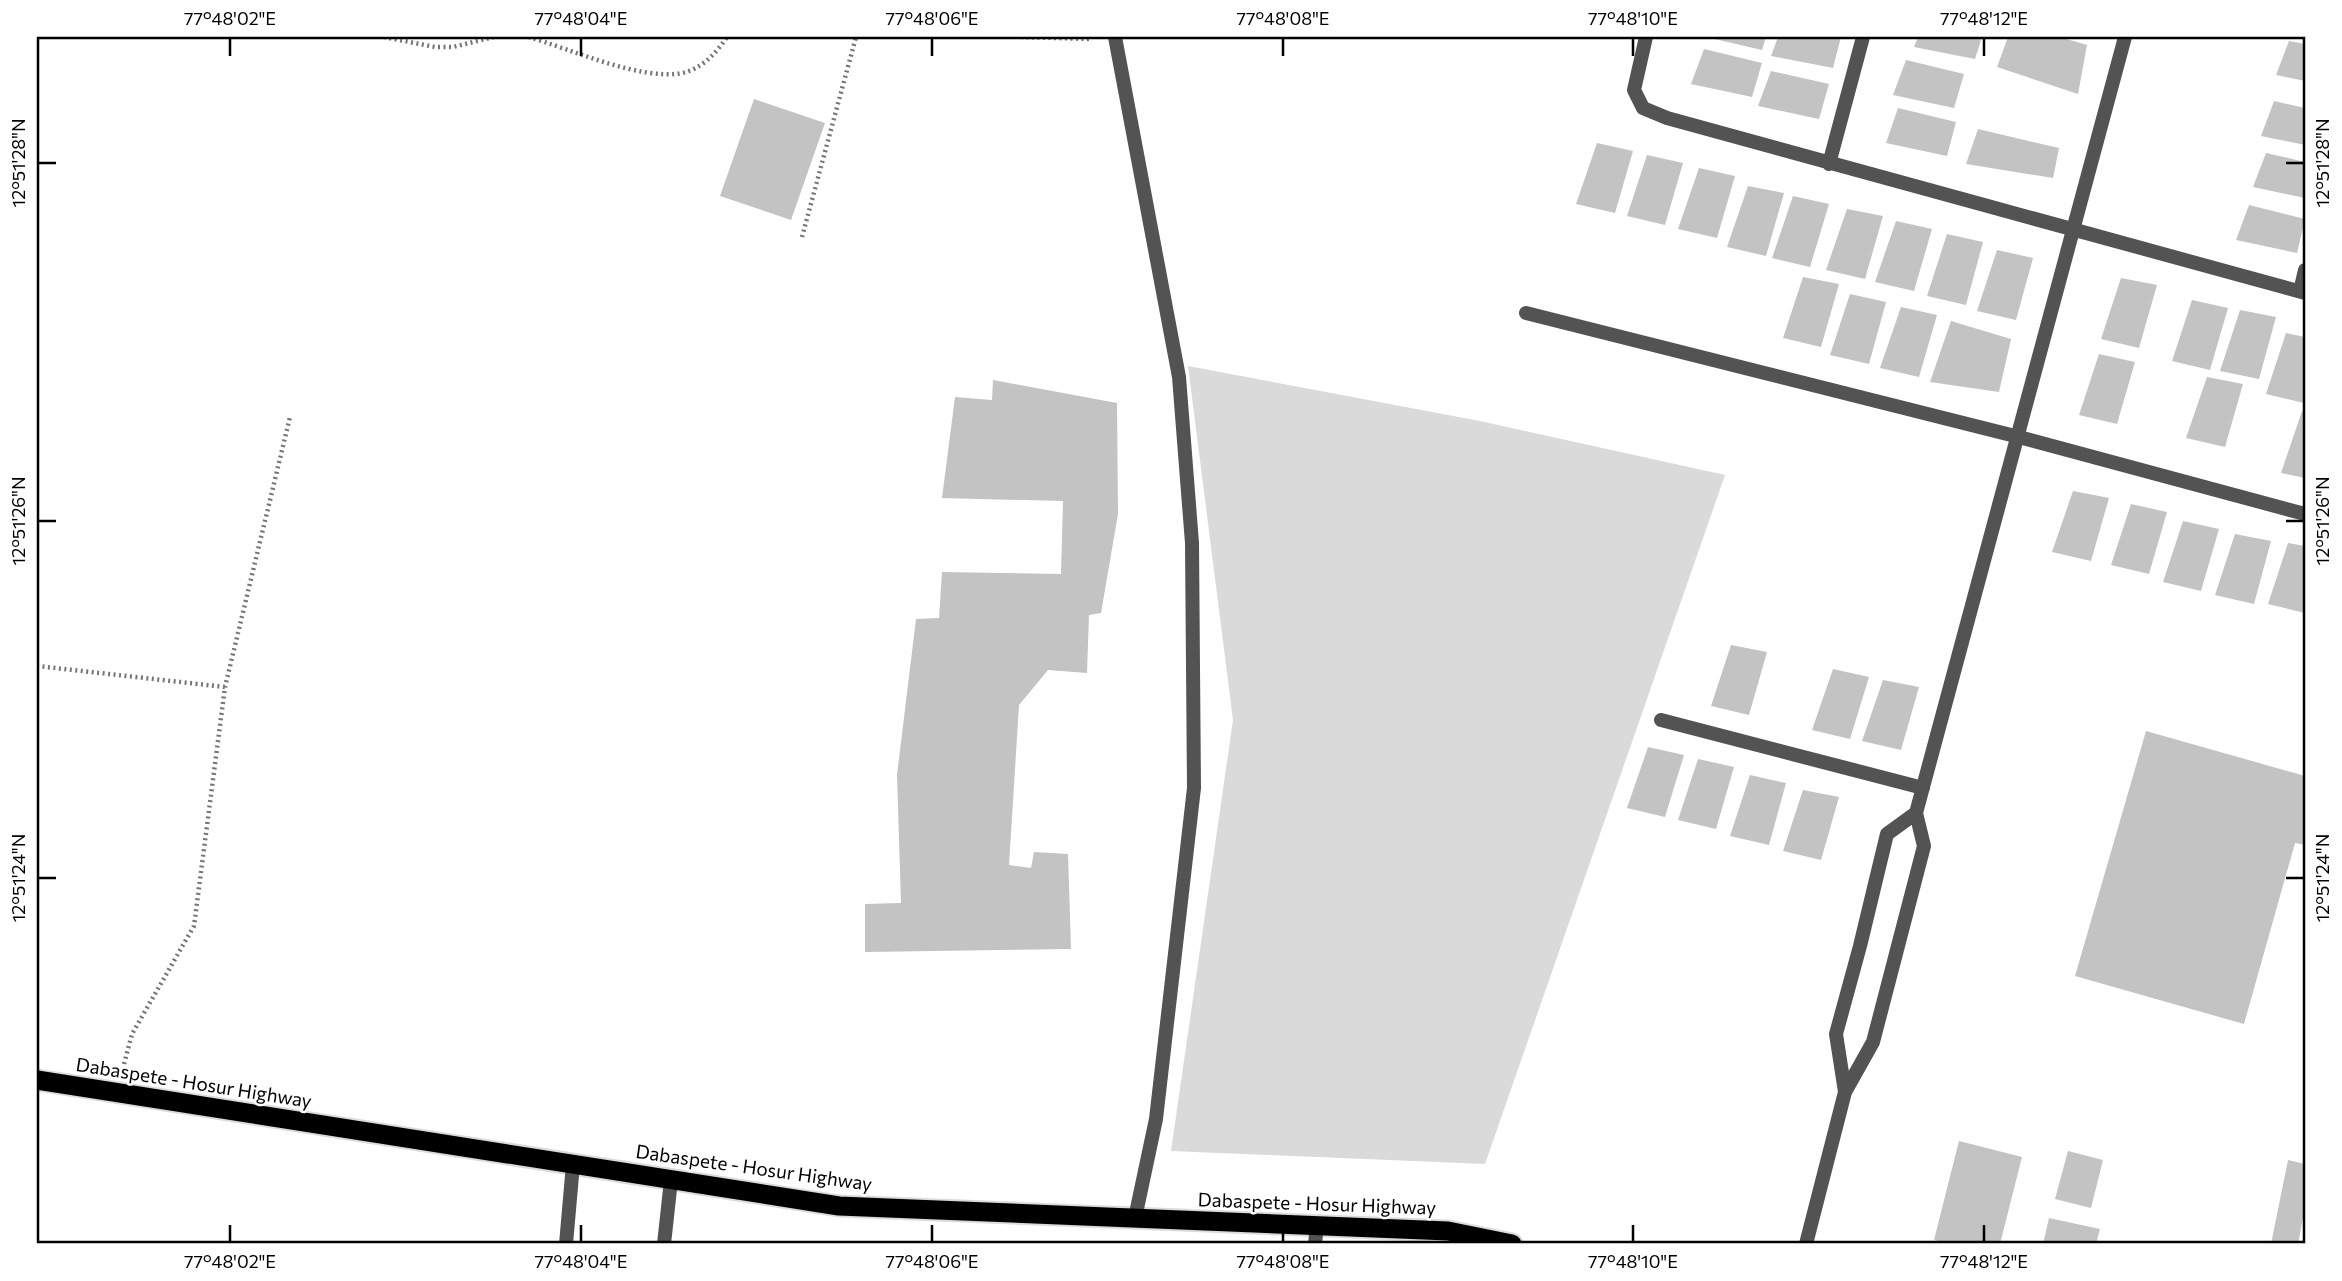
<svg xmlns="http://www.w3.org/2000/svg" width="2342" height="1281" font-family="Commissioner,sans-serif">
  <style>
    .green { fill: #dadada }
    .building { fill: #c3c3c3 }
    .lines { fill: none; stroke-linecap: round; stroke-linejoin: round }
    .trunk-casing { stroke: #dbdbdb; stroke-width: 23 }
    .path { stroke: #757575; stroke-width: 4.5; stroke-dasharray: 2 3.5; stroke-linecap: butt }
    .service { stroke: #535353; stroke-width: 14 }
    .minor { stroke: #535353; stroke-width: 14 }
    .trunk { stroke: #000; stroke-width: 19 }
    .ticks { fill: none; stroke: #000; stroke-width: 2.5 }
    .labels { text-anchor: middle; dominant-baseline: central; stroke-width: 5; stroke-linejoin: round; paint-order: stroke }
    .street-label { font-size: 19px; fill: #000; stroke: #fff }
    .neatline { fill: none; stroke: #000; stroke-width: 2.5 }
    .ticks-label { font-size: 18px; text-anchor: middle; fill: #000 }
  </style>
  <rect width="100%" height="100%" fill="#fff"/>
  <path class="green" d="M1188,366l292,55 245,54 -240,689 -314,-13 62,-431z"/>
  <path class="building" d="M1706,37h60l-4,13z
    M1778,37h63l-8,31 -62,-12z
    M1918,37h64l-7,22 -61,-12z
    M2008,37h52l27,8 -9,49 -81,-27z
    M2289,41l16,3v37l-29,-6z
    M1704,49l58,14 -10,34 -61,-13z
    M1906,60l58,14 -10,34 -61,-13z
    M1771,71l58,13 -10,35 -61,-13z
    M754,99l71,24 -34,97 -71,-24z
    M2274,101l31,7v37l-44,-9z
    M1898,108l58,14 -9,34 -61,-13z
    M1978,129l81,19 -6,30 -87,-14z
    M1597,143l36,8 -18,62 -39,-9z
    M2266,153l39,9v36l-52,-11z
    M1647,155l36,8 -18,62 -38,-9z
    M1699,168l36,8 -18,62 -39,-9z
    M1748,186l36,7 -18,63 -39,-9z
    M1793,196l36,8 -19,63 -38,-9z
    M2249,205l56,14 -8,34 -61,-13z
    M1847,209l36,7 -18,63 -39,-9z
    M1896,221l36,8 -18,62 -39,-9z
    M1947,234l36,8 -17,63 -39,-9z
    M1997,250l36,8 -17,62 -39,-9z
    M1803,277l36,7 -18,63 -38,-9z
    M2121,278l36,7 -18,63 -38,-9z
    M1850,294l36,8 -17,62 -39,-9z
    M2192,300l36,8 -18,62 -38,-9z
    M1901,307l36,8 -18,62 -39,-9z
    M2240,310l36,7 -17,62 -39,-8z
    M1951,321l60,18 -12,53 -69,-10z
    M2286,333l19,4 -1,66 -38,-9z
    M2099,354l36,8 -18,62 -38,-9z
    M2207,377l36,7 -18,63 -39,-9z
    M993,380l124,23 1,111 -17,99 -12,2 -2,58 -39,-3 -29,35 -10,160 22,3 3,-16 34,2 3,95 -206,3v-48l36,-1 -4,-128 19,-156 23,-1 3,-46 119,2 2,-73 -121,-3 13,-101 37,3z
    M2302,411l3,1v66l-24,-5z
    M2073,491l36,7 -18,63 -39,-9z
    M2131,504l36,8 -18,62 -38,-9z
    M2183,521l36,8 -18,62 -38,-9z
    M2235,534l36,7 -17,63 -39,-9z
    M2288,543l17,3v67l-37,-9z
    M1731,645l36,7 -18,63 -38,-9z
    M1833,669l36,8 -19,62 -38,-9z
    M1883,680l36,7 -18,63 -39,-9z
    M2146,731l159,45v69l-10,-2 -51,181 -169,-48z
    M1648,747l36,8 -19,62 -38,-9z
    M1698,759l36,8 -18,62 -38,-9z
    M1750,775l36,8 -17,62 -39,-9z
    M1803,790l36,7 -18,63 -38,-9z
    M1959,1141l63,16 -22,87h-48l-18,-4z
    M2068,1151l35,9 -12,48 -36,-9z
    M2288,1160l17,4v44l-7,36h-27z
    M2049,1218l51,11 -4,15h-53z"/>
  <g class="lines">
    <defs>
      <path id="trunk" d="M37,1080l802,126 609,25 64,13"/>
    </defs>
    <use href="#trunk" class="trunk-casing"/>
    <path class="path" d="M384,37l51,10h18l41,-10
      M529,37c41,12 112,44 153,36 20,-4 34,-20 45,-36
      M1021,37l69,2
      M802,237l54,-200
      M37,666l188,21
      M124,1064l8,-30 62,-108 31,-239 65,-270"/>
    <path class="service" d="M664,1244l7,-64
      M1315,1244l2,-19"/>
    <path class="minor" d="M1115,37l64,340 13,166 2,245 -38,331 -21,99
      M1646,37l-12,53 9,18 24,10c212,60 426,115 638,175
      M1829,164l34,-127
      M2300,291l5,-21
      M1526,313l493,124 286,77
      M1661,720l262,68
      M1845,1092l-9,-58 24,-88 27,-112 29,-21
      M566,1244l7,-80
      M1806,1244l39,-152 28,-50 51,-196 -8,-33 209,-776"/>
    <use href="#trunk" class="trunk"/>
  </g>
  <path class="ticks" d="M230,38v18M581,38v18M932,38v18M1283,38v18M1633,38v18M1984,38v18M38,163h18M2286,163h18M38,521h18M2286,521h18M38,878h18M2286,878h18M230,1225v17M581,1225v17M932,1225v17M1283,1225v17M1633,1225v17M1984,1225v17"/>
  <g class="labels">
    <g class="street-label">
      <text transform="translate(194 1082) rotate(9)">Dabaspete - Hosur Highway</text>
      <text transform="translate(754 1167) rotate(8)">Dabaspete - Hosur Highway</text>
      <text transform="translate(1317 1203) rotate(2)">Dabaspete - Hosur Highway</text>
    </g>
  </g>
  <rect width="2342" height="1281" fill="none" stroke="#ffffff" stroke-width="77"/>
  <rect x="38" y="38" width="2266" height="1204" class="neatline"/>
  <g class="ticks-label">
    <text x="230" y="25">77°48'02"E</text>
    <text x="581" y="25">77°48'04"E</text>
    <text x="932" y="25">77°48'06"E</text>
    <text x="1283" y="25">77°48'08"E</text>
    <text x="1633" y="25">77°48'10"E</text>
    <text x="1984" y="25">77°48'12"E</text>
    <text transform="translate(19 163) rotate(-90)" y="6">12°51'28"N</text>
    <text transform="translate(2323 163) rotate(-90)" y="6">12°51'28"N</text>
    <text transform="translate(19 521) rotate(-90)" y="6">12°51'26"N</text>
    <text transform="translate(2323 521) rotate(-90)" y="6">12°51'26"N</text>
    <text transform="translate(19 878) rotate(-90)" y="6">12°51'24"N</text>
    <text transform="translate(2323 878) rotate(-90)" y="6">12°51'24"N</text>
    <text x="230" y="1268">77°48'02"E</text>
    <text x="581" y="1268">77°48'04"E</text>
    <text x="932" y="1268">77°48'06"E</text>
    <text x="1283" y="1268">77°48'08"E</text>
    <text x="1633" y="1268">77°48'10"E</text>
    <text x="1984" y="1268">77°48'12"E</text>
  </g>
</svg>
